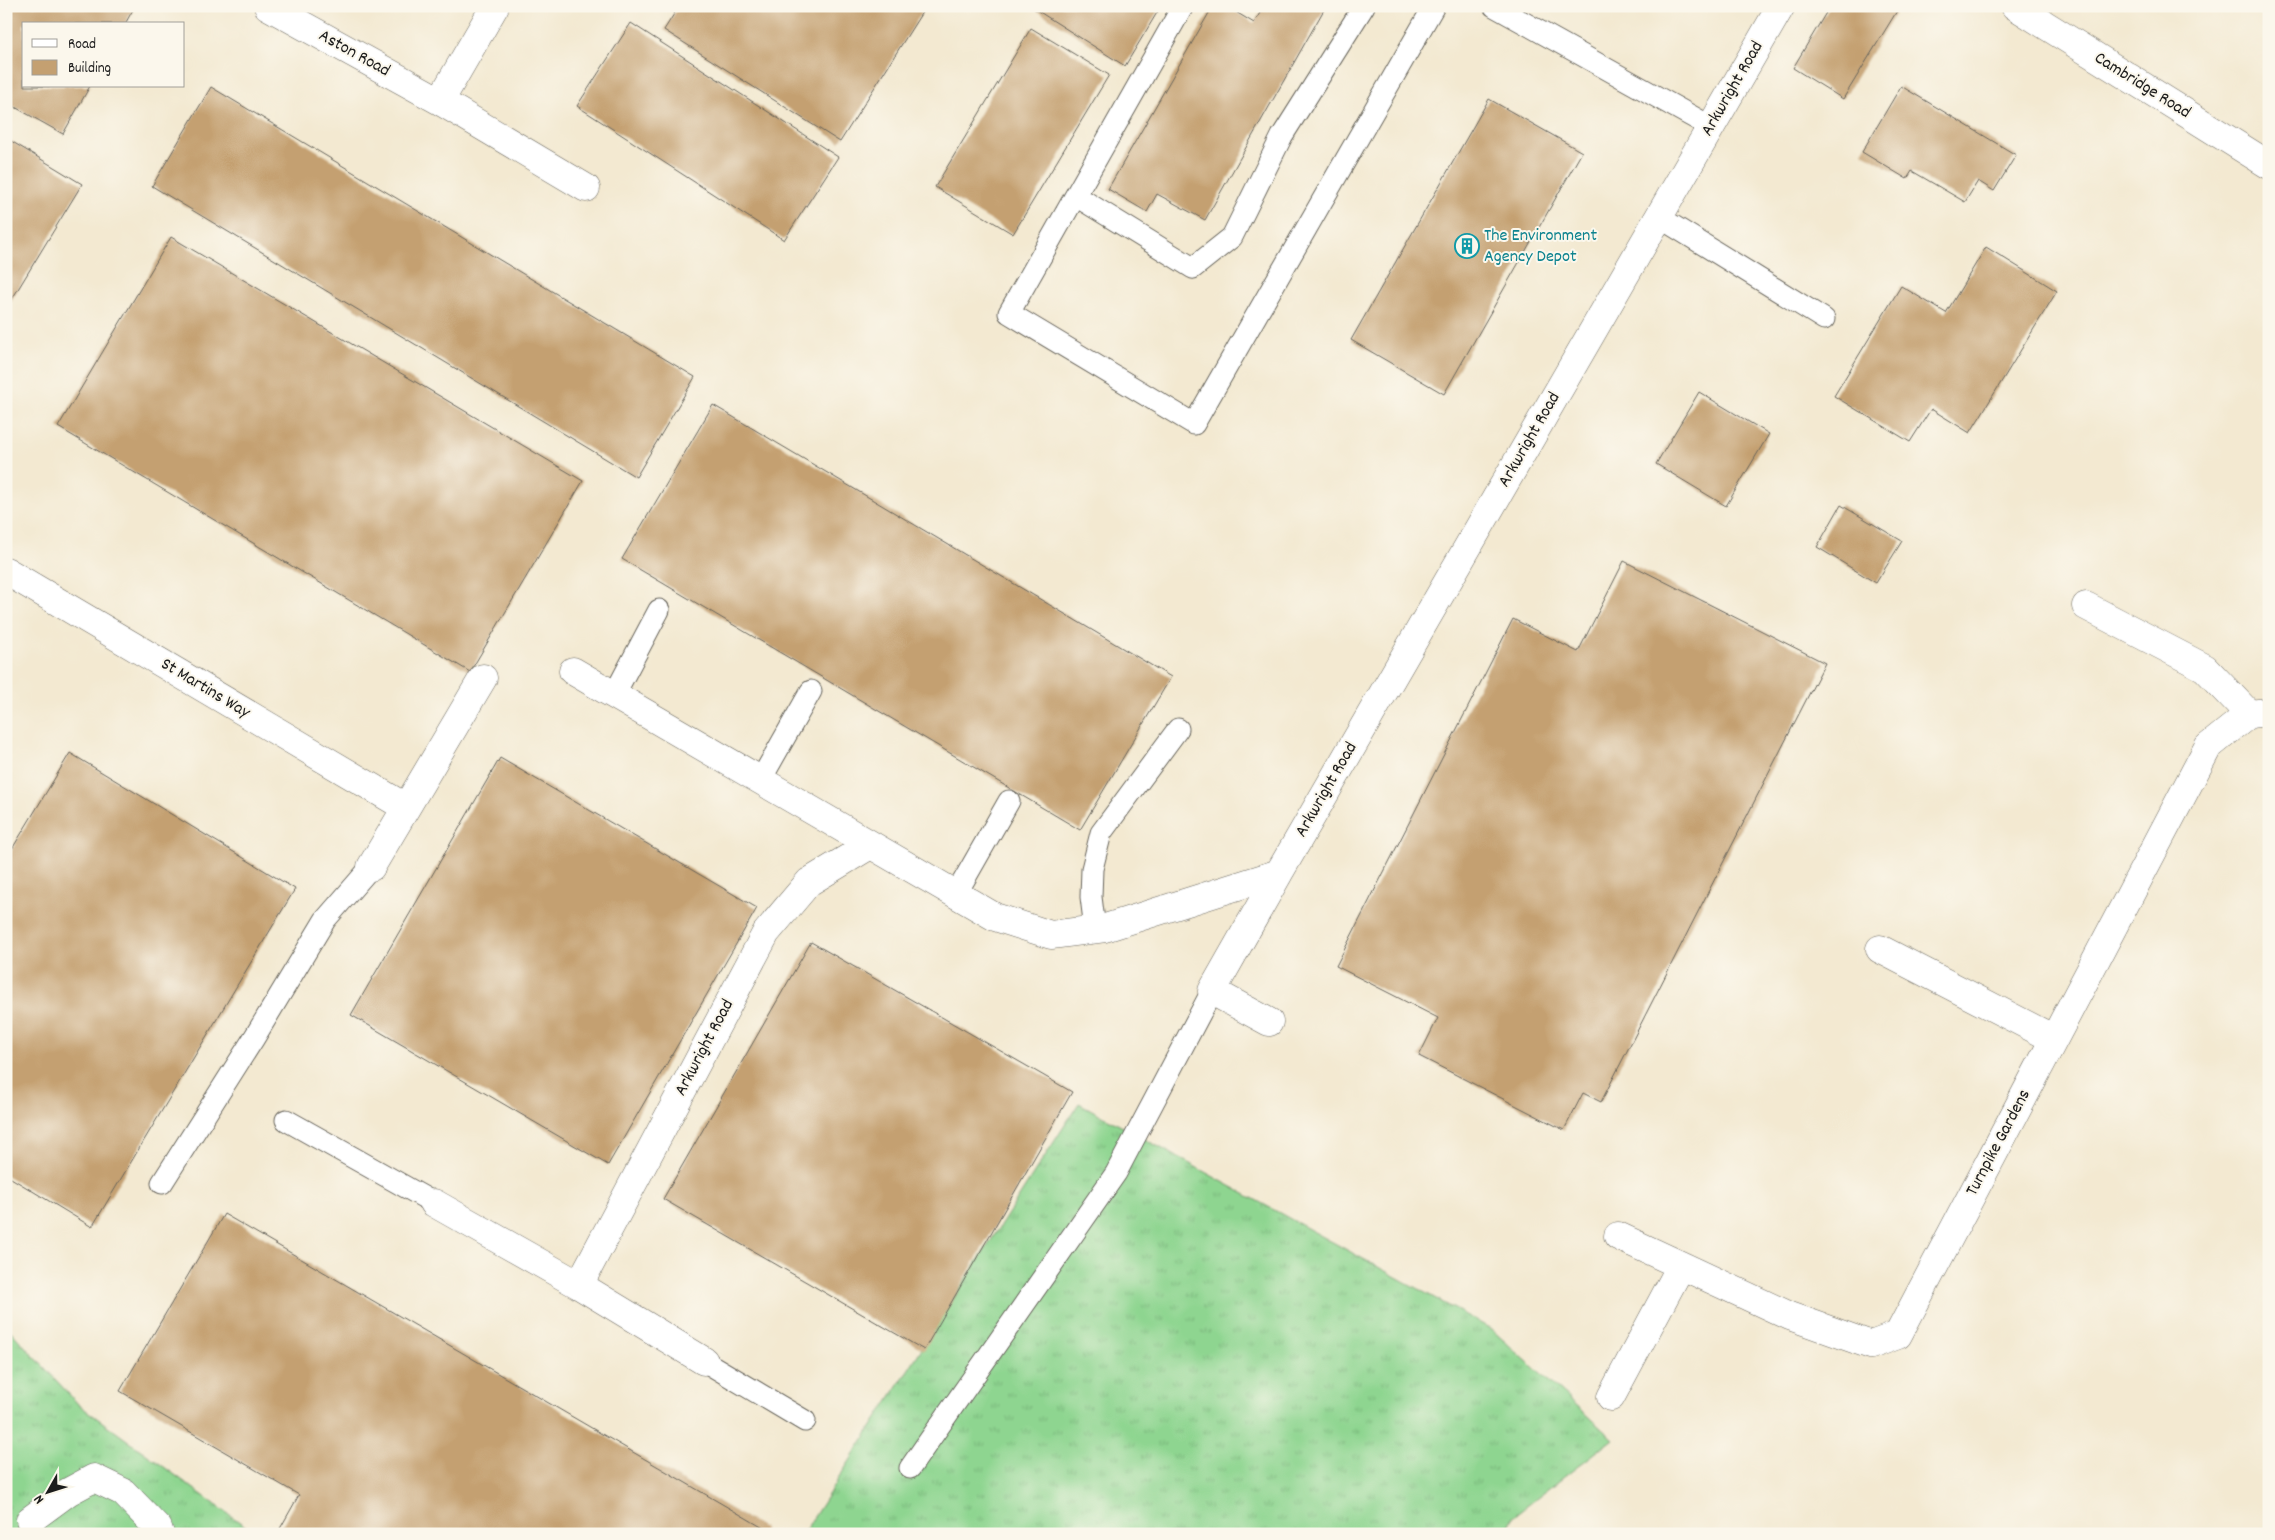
<svg xmlns="http://www.w3.org/2000/svg" width="2275" height="1540" font-family="Dekko,sans-serif">
  <style>
    .grass { fill: url(#grass-tufts); stroke: #557856 }
    .building { fill: #c4a071 }
    .lines { fill: none; stroke-linecap: round; stroke-linejoin: round }
    .lane-casing { stroke: #67645b; stroke-width: 23 }
    .street-casing { stroke: #67645b; stroke-width: 29 }
    .secondary-casing { stroke: #67645b; stroke-width: 29 }
    .lane { stroke: #fff; stroke-width: 21 }
    .street { stroke: #fff; stroke-width: 28 }
    .secondary { stroke: #fff; stroke-width: 28 }
    .labels { text-anchor: middle; dominant-baseline: central; stroke-width: 4; stroke-linejoin: round; paint-order: stroke }
    .street-label { font-size: 18px; fill: #1c1c1c; stroke: #fbf7ec }
    .culture-label { font-size: 18px; fill: #0d838f; stroke: #fbf7ec; text-anchor: start }
  </style>
  <defs>
    <pattern id="grass-tufts" width="24" height="20" patternUnits="userSpaceOnUse" patternTransform="scale(1.25)"><rect width="24" height="20" fill="#8ed590"/><path d="M3 7l-1-3M5 7V3M7 7l1-3M15 17l-1-3M17 17v-4M19 17l1-3" fill="none" stroke="#7ab67c"/></pattern>
  </defs>
  <rect width="100%" height="100%" fill="#fbf7ec"/>
  <filter id="ink" filterUnits="userSpaceOnUse"><feTurbulence type="fractalNoise" baseFrequency=".02" numOctaves="2"/><feDisplacementMap in="SourceGraphic" scale="10" xChannelSelector="R" yChannelSelector="G"/><feConvolveMatrix kernelMatrix="1 2 1 2 8 2 1 2 1" color-interpolation-filters="sRGB"/></filter>
  <filter id="wash" filterUnits="userSpaceOnUse"><feTurbulence type="fractalNoise" baseFrequency=".0096" numOctaves="4" result="noise"/><feDisplacementMap in="SourceGraphic" scale="20" xChannelSelector="R" yChannelSelector="G"/><feGaussianBlur stdDeviation="1.12" result="paint"/><feColorMatrix in="noise" values="0 0 0 0 0 0 0 0 0 0 0 0 0 0 0 0 0 1.4 0 .05"/><feComposite in="paint" operator="in"/></filter>
  <g filter="url(#wash)">
    <rect width="100%" height="100%" fill="#f3e9d1"/>
    <path class="grass" d="M1079,1103l412,226 122,110 -99,77 -9,18h-702z
      M6,1326l73,79 177,129h-250z"/>
    <g id="blocks">
      <path class="building" d="M6,6h129l-10,18h-101v62h66l-27,48 -57,-32z
        M679,6h247l-86,136 -176,-112z
        M1030,6h131l-36,60z
        M1213,6h13l28,17 10,-17h62l-121,214 -48,-26 -10,18 -39,-23z
        M1830,6h70l-57,93 -50,-31z
        M631,23l207,134 -54,83 -207,-134z
        M1031,28l78,47 -96,159 -78,-47z
        M1901,86l115,69 -22,36 -16,-10 -13,21 -53,-31 -5,8 -45,-27z
        M211,87l484,290 -59,100 -484,-291z
        M1489,99l93,53 -138,242 -93,-54z
        M6,138l76,46 -76,125z
        M171,237l412,244 -113,191 -412,-245z
        M1986,247l71,44 -87,142 -39,-24 -21,33 -76,-46 67,-110 45,27z
        M1699,392l70,42 -43,72 -70,-42z
        M713,405l458,272 -91,153 -458,-271z
        M1841,505l61,36 -26,42 -59,-36z
        M1624,561l201,102 -224,439 -18,-9 -19,37 -145,-74 19,-38 -102,-52 177,-347 65,33z
        M70,753l225,136 -203,338 -86,-52v-316z
        M500,758l257,150 -149,257 -257,-150z
        M811,942l261,150 -148,258 -261,-151z
        M224,1214l541,315 -3,5h-485l22,-39 -179,-104z"/>
    </g>
  </g>
  <g filter="url(#ink)">
    <use href="#blocks" fill-opacity="0" stroke="#67645b" stroke-width="1"/>
    <g class="lines">
      <defs>
        <path id="lane" d="M1183,6l-174,307 185,111 240,-418
          M1494,6l217,121
          M1076,196l117,72 39,-31 50,-101 82,-130
          M1659,217l165,102
          M614,695l45,-85
          M760,781l51,-90
          M956,894l53,-93
          M1095,929l-4,-32 1,-28 9,-36 77,-104
          M286,1120l148,83
          M162,1183l92,-145 71,-118 46,-53
          M704,1361l101,60
          M910,1468l206,-295 96,-182"/>
        <path id="street" d="M268,6l172,95 146,87
          M440,101l55,-95
          M6,571l399,236
          M2086,606l119,62 44,46
          M573,671l422,246 56,18 54,-7 174,-55 502,-867
          M371,867l112,-189
          M1880,949l174,90
          M1269,1022l-57,-31 67,-118
          M434,1203l145,82 125,76
          M1618,1236l172,80 81,29 27,-10 310,-588 41,-33 20,-2
          M579,1285l187,-352 43,-51 61,-37
          M1611,1397l70,-131
          M30,1520l38,-28 26,-14 29,14 35,36 2,6"/>
        <path id="secondary" d="M2015,6l254,159"/>
      </defs>
      <use href="#lane" class="lane-casing"/>
      <use href="#street" class="street-casing"/>
      <use href="#secondary" class="secondary-casing"/>
      <use href="#lane" class="lane"/>
      <use href="#street" class="street"/>
      <use href="#secondary" class="secondary"/>
    </g>
  </g>
  <defs>
    <symbol id="building-ring" viewBox="-11 -11 22 22"><circle r="9.5" fill="#fbf7ec" stroke="#0f9aa8" stroke-width="1.5"/><path d="M-4-6H4V6H1V3H-1V6H-4ZM-2.5-4.3h1.7v1.8h-1.7ZM.8-4.3h1.7v1.8H.8ZM-2.5-1h1.7V.8h-1.7ZM.8-1h1.7V.8H.8Z" fill="#0f9aa8"/></symbol>
  </defs>
  <g fill-rule="evenodd">
    <use href="#building-ring" x="1453" y="232" width="28" height="28"/>
  </g>
  <g class="labels">
    <g class="street-label">
      <text transform="translate(354 54) rotate(29)">Aston Road</text>
      <text transform="translate(2142 86) rotate(32)">Cambridge Road</text>
      <text transform="translate(1733 89) rotate(-60)">Arkwright Road</text>
      <text transform="translate(1530 440) rotate(-60)">Arkwright Road</text>
      <text transform="translate(205 689) rotate(31)">St Martins Way</text>
      <text transform="translate(1327 790) rotate(-60)">Arkwright Road</text>
      <text transform="translate(705 1048) rotate(-62)">Arkwright Road</text>
      <text transform="translate(1999 1143) rotate(-62)">Turnpike Gardens</text>
    </g>
    <g class="culture-label">
      <text x="1484" y="236">The Environment<tspan x="1484" dy="21">Agency Depot</tspan></text>
    </g>
  </g>
  <rect width="2275" height="1540" fill="none" stroke="#fbf7ec" stroke-width="25"/>
  <rect x="22" y="22" width="162" height="65" fill="#fbf7ec" stroke="#a29f99"/>
  <rect x="32" y="39" width="25" height="8" fill="#ffffff" stroke="#a29f99"/>
  <text x="68" y="48" font-size="15" fill="#1c1c1c">Road</text>
  <rect x="32" y="60" width="25" height="15" fill="#c4a071" stroke="#a29f99"/>
  <text x="68" y="72" font-size="15" fill="#1c1c1c">Building</text>
  <g transform="translate(48 1492) rotate(231)" stroke="#fbf7ec" stroke-width="4" paint-order="stroke">
  <path d="M0-4L9 19L0 12L-9 19Z" fill="#1c1c1c"/>
  <text y="-8" font-size="14" font-weight="bold" text-anchor="middle" fill="#1c1c1c">N</text>
  </g>
</svg>
